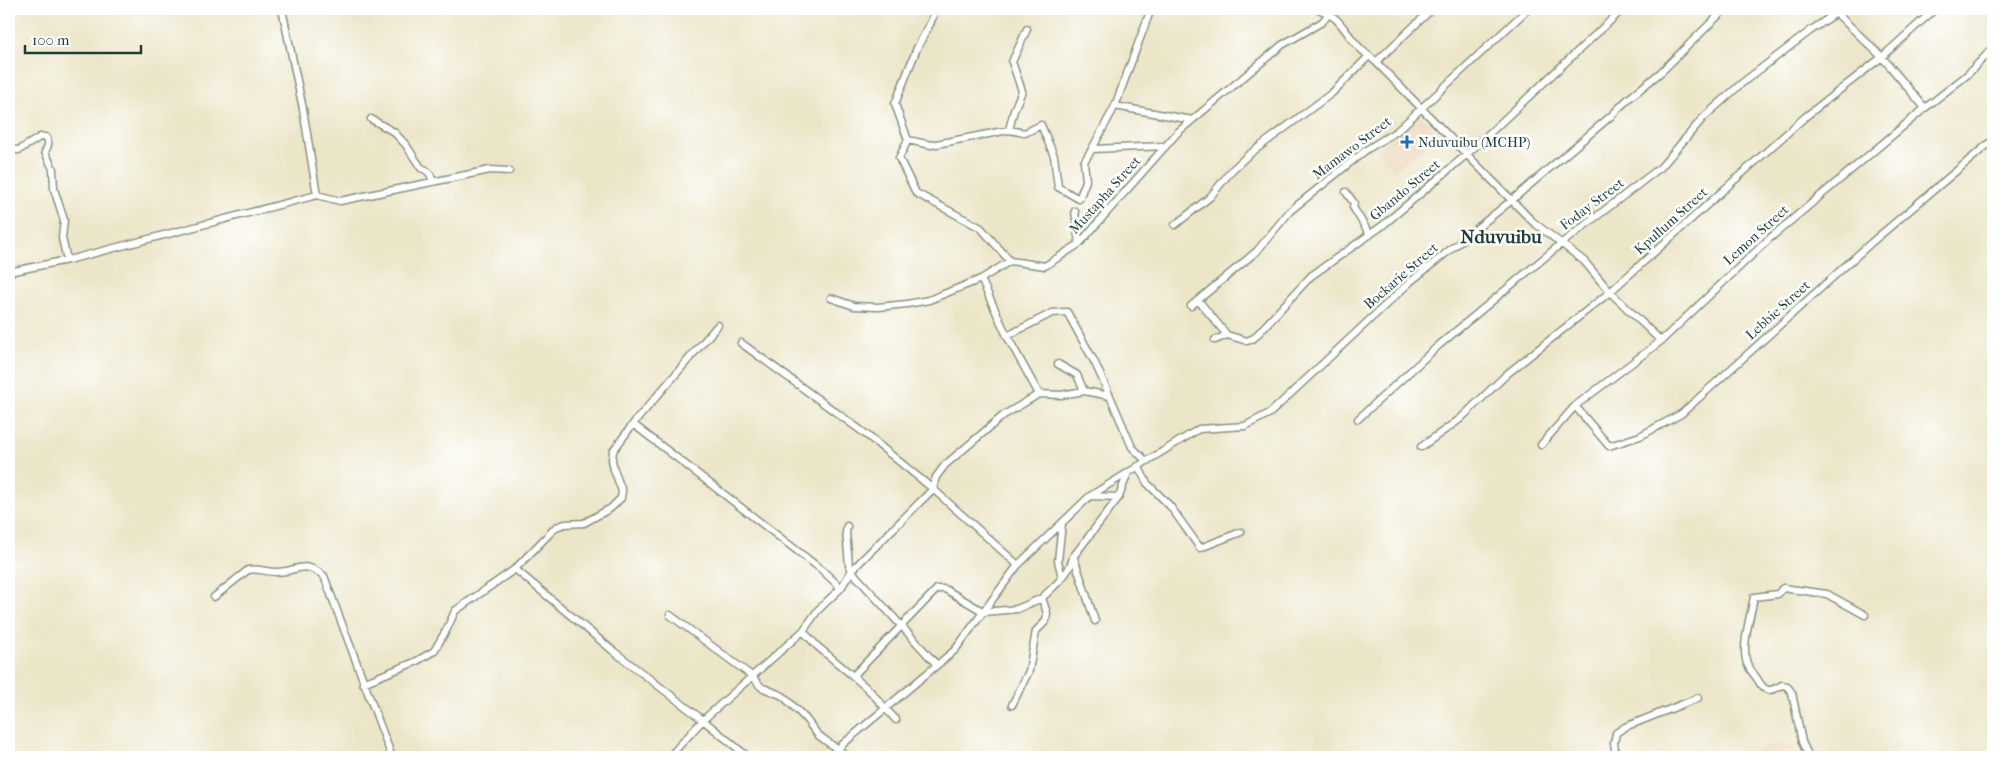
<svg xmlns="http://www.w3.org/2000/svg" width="2002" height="766" font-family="'IM FELL French Canon',serif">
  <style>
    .built { fill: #edd7bb }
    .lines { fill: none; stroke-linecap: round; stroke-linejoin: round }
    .minor-casing { stroke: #86927e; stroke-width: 9 }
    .minor { stroke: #fff; stroke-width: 6 }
    .poi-dot { fill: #1f6fb2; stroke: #fff; stroke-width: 2 }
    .labels { text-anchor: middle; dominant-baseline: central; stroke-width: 5; stroke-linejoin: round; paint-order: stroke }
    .poi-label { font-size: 14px; fill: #1f3d34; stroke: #fff; text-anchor: start }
    .street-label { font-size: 14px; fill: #1f3d34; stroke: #fff }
    .district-label { font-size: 19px; font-weight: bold; fill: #1f3d34; stroke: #fff }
  </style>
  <rect width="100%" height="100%" fill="#fff"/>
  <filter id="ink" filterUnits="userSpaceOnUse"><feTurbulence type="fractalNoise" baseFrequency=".02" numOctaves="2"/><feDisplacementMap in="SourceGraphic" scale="10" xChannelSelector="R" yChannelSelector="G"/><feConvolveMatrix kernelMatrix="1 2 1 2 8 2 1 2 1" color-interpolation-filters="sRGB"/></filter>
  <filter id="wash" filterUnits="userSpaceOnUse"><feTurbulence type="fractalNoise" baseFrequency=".0096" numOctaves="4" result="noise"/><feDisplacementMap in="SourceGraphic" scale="20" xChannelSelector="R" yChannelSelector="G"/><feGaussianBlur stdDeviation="1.12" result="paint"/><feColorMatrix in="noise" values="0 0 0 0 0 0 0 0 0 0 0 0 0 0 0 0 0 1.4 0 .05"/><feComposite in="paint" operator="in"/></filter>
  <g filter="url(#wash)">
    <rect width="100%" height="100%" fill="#ece6c9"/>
    <path class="built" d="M1420,114l18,21 -44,36 -17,-21z
      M1775,744l17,1 11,12h-48l-3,-5z"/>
  </g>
  <g filter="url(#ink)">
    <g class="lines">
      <defs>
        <path id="minor" d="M282,9l21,100 14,86
          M936,9l-6,15 -13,24 -22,56 13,36 -9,18 17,35 65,35 29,33
          M1318,9c23,8 25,21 40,37 5,6 12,10 18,16l156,159 52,40 26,31 51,49
          M1832,9l50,48 43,51
          M1376,62l56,-53
          M1115,106l77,14
          M371,119l23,13 12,13 15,23c8,2 10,7 12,14
          M1009,130l5,-20 8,-19 -10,-29 15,-33
          M908,140l23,5 78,-15 16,3 16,-8 13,31 4,31 21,12 7,-18 -2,-19 8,-13 74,-3
          M9,149l10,1 21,-13h6c4,5 2,9 -1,15l8,17 1,20 10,31 -2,18 5,22
          M1092,149l23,-43 36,-97
          M1346,192l8,11 -1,4 17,28
          M1075,211l4,33
          M1175,225l35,-28 22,-27 15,-14 85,-63 37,-37
          M9,272l63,-13 245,-64 23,6 150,-31 19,1
          M981,279l26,57 32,58
          M831,298l23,8 24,1 29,-3 22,-4 52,-21 29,-18 35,5 34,-22 99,-112 104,-87 40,-23 8,-9
          M1198,300l29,35
          M1191,306l66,-55 33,-40 76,-61 31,-19 131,-122
          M1007,336l45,-23 15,-1 28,51 15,33
          M1215,340l12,-5 20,6 7,-3 57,-62 71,-50 84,-71 157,-146
          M741,343l122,89 70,57 3,-12 9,-12 59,-50 35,-21 22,1 23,-4 26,5 22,51 14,14
          M1058,364l19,11 7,16
          M1575,406l34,40 31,-10 41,-22 191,-172 121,-102
          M1358,419l80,-73 124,-103 99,-76 42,-49 39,-35 68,-52 32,-22
          M633,424l189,146 19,18 -23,22 -15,21 14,15 36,30
          M1541,445l34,-39 86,-65 108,-102 156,-131 42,-33 26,-27
          M1421,447l39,-28 47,-45 103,-82 195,-175 77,-60 53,-48
          M1138,466l9,17 23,23 30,42 41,-16
          M1119,497l-29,-1 109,-67 46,-3 25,-13 140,-131 102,-82 99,-84 16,-16 34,-28 64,-63
          M1062,523l-4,38 4,16
          M847,526l-1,6 3,33 7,11 81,89
          M1074,558l21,63
          M515,569l97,81 91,70 45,37
          M841,588l11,-18 81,-81 85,76
          M214,597l34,-27c10,-2 18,2 28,2 22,0 27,-13 48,4l68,181
          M670,615l82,61 9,11 22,9 22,22 13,17 30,22
          M363,683l52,-21 19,-11 13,-22 8,-18 60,-42 41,-42 9,-3 19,-1 27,-15 10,-10 1,-7 -8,-21 -2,-10 1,-9 20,-27 85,-99
          M1012,705l17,-34 7,-40 10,-10 1,-8 -5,-15c12,-12 28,-24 31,-41l46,-60 9,-25
          M896,720l-26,-29 -17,-15 84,-87h8l39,23 33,-3 25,-11
          M669,757l34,-37 100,-89
          M831,757l6,-8 118,-99 63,-85 72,-69
          M1616,757l-2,-14 2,-10 9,-6 73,-29
          M1809,757l-7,-15 -10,-49 -5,-7 -5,-1c-12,7 -17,8 -24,-5 -4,-6 -11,-13 -12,-20 -4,-17 5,-46 8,-63l24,-3 5,-6 44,6 38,21"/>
      </defs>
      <use href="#minor" class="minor-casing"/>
      <use href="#minor" class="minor"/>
    </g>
  </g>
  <path class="poi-dot" d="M1404.5 134.5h5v5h5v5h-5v5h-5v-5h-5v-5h5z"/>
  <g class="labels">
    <g class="poi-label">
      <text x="1418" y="142">Nduvuibu (MCHP)</text>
    </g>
    <g class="street-label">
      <text transform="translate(1352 148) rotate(-37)">Mamawo Street</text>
      <text transform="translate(1405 190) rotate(-40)">Gbando Street</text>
      <text transform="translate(1105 195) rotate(-48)">Mustapha Street</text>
      <text transform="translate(1592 204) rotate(-37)">Foday Street</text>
      <text transform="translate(1671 221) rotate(-42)">Kpullum Street</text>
      <text transform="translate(1756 235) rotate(-42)">Lemon Street</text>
      <text transform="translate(1401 276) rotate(-41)">Bockarie Street</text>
      <text transform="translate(1778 310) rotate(-42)">Lebbie Street</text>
    </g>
    <g class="district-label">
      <text x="1501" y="237">Nduvuibu</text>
    </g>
  </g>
  <rect width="2002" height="766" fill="none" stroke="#fff" stroke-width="30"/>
  <path d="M25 45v8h116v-8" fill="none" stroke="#1f3d34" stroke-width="2.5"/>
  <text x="32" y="45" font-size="15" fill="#1f3d34" stroke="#ffffff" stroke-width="4" paint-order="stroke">100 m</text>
</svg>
